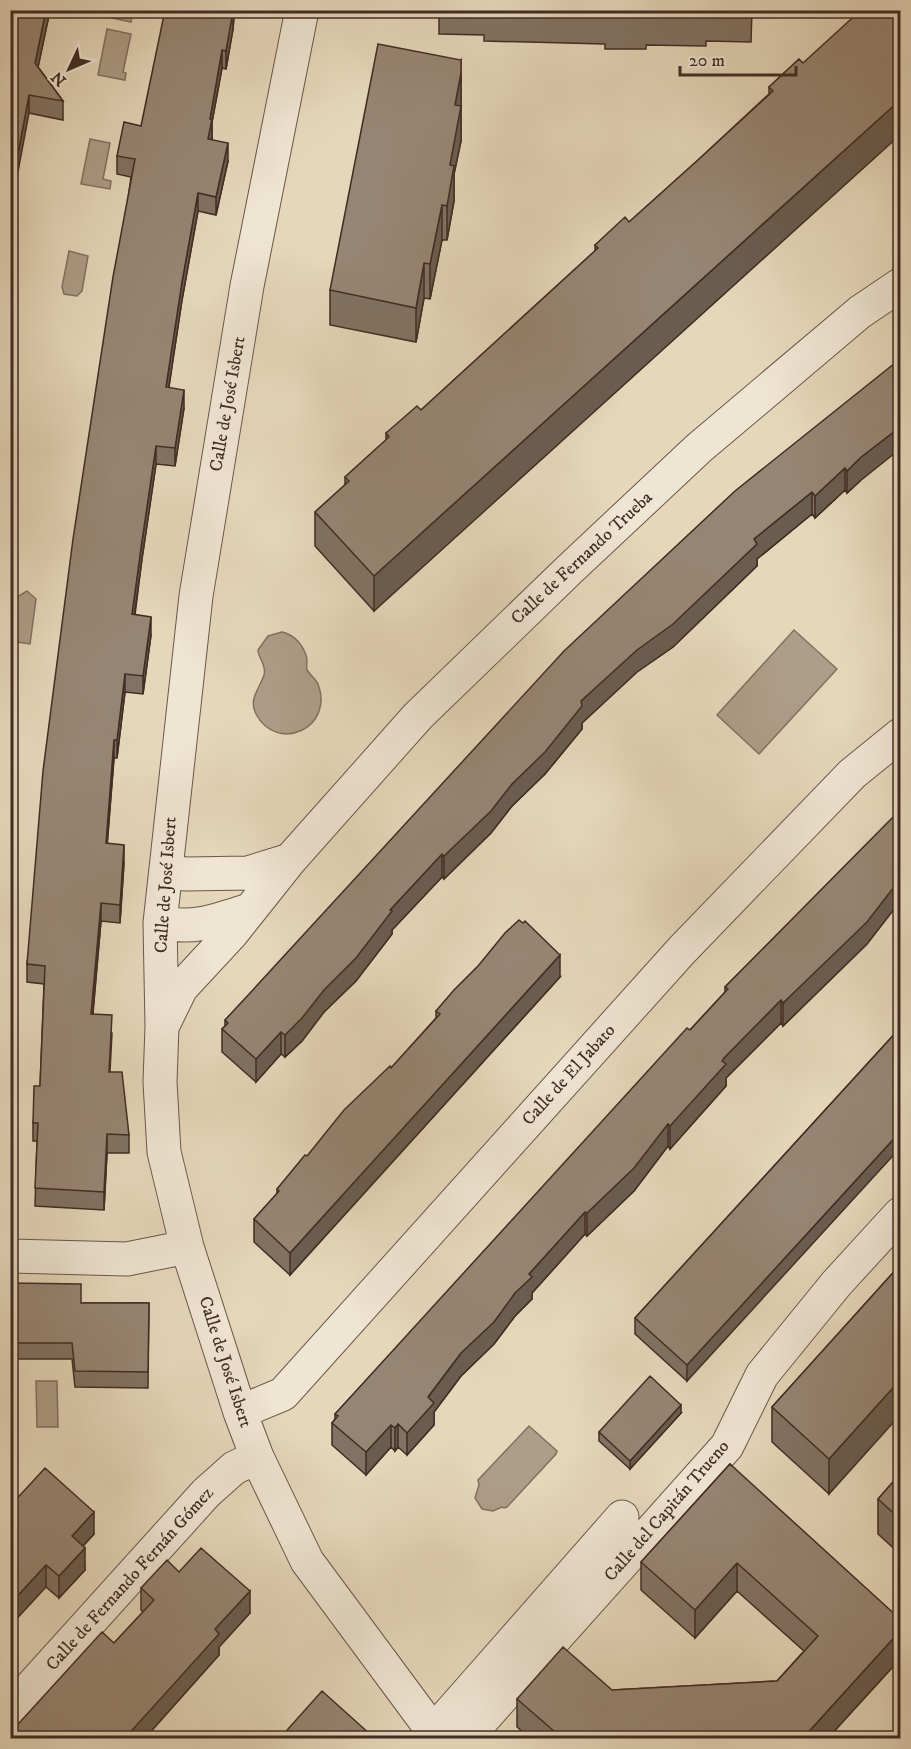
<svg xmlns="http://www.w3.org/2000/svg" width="911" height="1749" font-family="'IM FELL DW Pica',serif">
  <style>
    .water { fill: #ae9d88; stroke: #827060; stroke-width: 1.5 }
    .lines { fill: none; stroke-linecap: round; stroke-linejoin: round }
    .minor-casing { stroke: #6a574a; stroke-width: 35 }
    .minor { stroke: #efe5d3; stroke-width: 33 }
    .wall { fill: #827263; stroke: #412c24; stroke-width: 1.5 }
    .shaded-wall { fill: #6a5d50; stroke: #412c24; stroke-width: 1.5 }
    .building { fill: #978573; stroke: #412c24; stroke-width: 1.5 }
    .labels { text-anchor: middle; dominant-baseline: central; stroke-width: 4.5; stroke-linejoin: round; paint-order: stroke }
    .street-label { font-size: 18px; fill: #412c24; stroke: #efe5d3 }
  </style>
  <rect width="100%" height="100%" fill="#e6d7bb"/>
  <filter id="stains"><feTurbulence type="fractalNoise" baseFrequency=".00333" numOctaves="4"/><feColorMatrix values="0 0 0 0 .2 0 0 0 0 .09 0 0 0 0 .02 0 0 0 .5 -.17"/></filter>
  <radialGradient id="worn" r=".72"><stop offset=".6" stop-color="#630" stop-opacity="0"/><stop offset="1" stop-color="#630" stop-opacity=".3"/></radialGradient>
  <path class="water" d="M113,11h20l-2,11 -19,-4z
    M107,29l24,5 -8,38 3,1 -1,7 -27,-5z
    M90,139l20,4 -7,36 8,2 -1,8 -29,-5z
    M69,251l19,5 -6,35 -5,5 -13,-2 -2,-7z
    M27,591l9,8 -6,45 -19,-3 4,-46 4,1z
    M794,630l43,39 -78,85 -42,-39z
    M282,632c12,3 20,12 24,23 2,4 0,10 1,15 3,5 9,9 11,14 17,44 -41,70 -62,30 -8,-15 4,-26 8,-39 3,-10 -6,-17 -6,-25l10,-14z
    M36,1381h21l1,46h-21z
    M529,1426l28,25 -1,3 -49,53 -3,1 -2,-1 -9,4 -11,-2 -7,-11 4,-13 -1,-5z"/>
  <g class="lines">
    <defs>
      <path id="minor" d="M302,10l-55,276 -51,310 -36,327 2,103 -2,56 4,70 23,95 53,165 17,45 50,104 131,177
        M166,872l21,2 61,-1 42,-13
        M160,923c37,6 55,-2 89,-13
        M164,1023l17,-35 51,-55 58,-73 128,-144 152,-147 129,-121 161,-136 40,-27
        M10,1256l117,3 60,-12
        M240,1412l43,-18 399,-444 170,-176 48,-39
        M10,1710l196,-217 28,-25 23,-11
        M433,1732l189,-215
        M460,1738l15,-10 252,-282 35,-71 74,-91 64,-70"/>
    </defs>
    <use href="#minor" class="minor-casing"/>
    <use href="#minor" class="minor"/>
  </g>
  <path class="wall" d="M10,10h40l-12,57 25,34v19l-34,-7z
    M235,10l-2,19 -7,40 -4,-1 -10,54v18l16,21 -12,54 -18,-4 -16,89 -13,87 15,21 -9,58 -19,-2 -14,95 -7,56 16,20 -8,59 -18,-2 -8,66h-3l-7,86 17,19 -4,60 -19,-2 -8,93 19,19 -2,39 19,63v18h-22l-3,57 -69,-4 2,-65h-4v-18l7,-37 4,-102 -17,-2v-18l104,-787 -14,-3v-18z
    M439,10h313l-1,32 -45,-1v5l-60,-1v4h-41v-5l-121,-3v-6l-45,-1z
    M799,59l-425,552 -59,-65v-34l30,-27v-8l41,-37v-7l35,-23 174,-159v-6l34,-23 69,-62 71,-66v-7z
    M461,60v81l-7,33v27l-7,39h-5l-12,59 -6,-1 -8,44 -86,-17v-35z
    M900,359l-40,122 -13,12 -2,-3 -30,28 -3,-4 -55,45v7l-84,81 -36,25 -55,51v6l-37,45 -33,32 -21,27 -47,46 -2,-2 -50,53v4l-36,47 -32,31 -22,29 -17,16 -4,-3 -25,28 -34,-30v-23l3,-3v-6z
    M900,556v33l-6,-8v-20z
    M900,811l-3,101 -3,-3 -27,35 -84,82 -2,-3 -55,55v8l-56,63 -2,-3 -34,45 -47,45 -2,-2 -53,59v6l-17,17 -21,28 -33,32 -27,36v13l-27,30 -9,-8 -3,4 -4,-4 -25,28 -34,-30v-22l3,-4v-5l390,-422v-5z
    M560,977l-270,298 -36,-33v-23l23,-25v-5l114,-121 45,-50v-7z
    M900,1028l-213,353 -52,-47v-16z
    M900,1265l-71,229 -57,-52v-35z
    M10,1283l71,20h68l-1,85 -73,-1 -3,-28h-62z
    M681,1413l-51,56 -31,-28v-9z
    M730,1464l170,195 -72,79h-298l-13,-11v-28l95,-9 165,-9 27,-30 -67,-60 -42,47 -54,-48v-28z
    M900,1474v80l-22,-20v-35z
    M10,1506l84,28 -11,12 2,24 -26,28 -13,-11z
    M179,1572l71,41 -31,34v8l-74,83h-135l104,-95 29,-31 -2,-2v-22z"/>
  <path class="shaded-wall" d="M46,10l4,1 -15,70v-18z
    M232,10h3v4l-2,7v8l-7,40v-18z
    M222,50v18l-10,54v15l-4,20v-18l2,-20z
    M461,73v68l-7,33v27l-7,39v-34l3,-41 5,-60z
    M29,95v18l-19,101v-18z
    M900,100v35l-526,476v-35z
    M228,143v18l-12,54v-18z
    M198,193v18l-16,89 -16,105v-18l16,-105z
    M442,205v35l-12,59v-35z
    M424,263v35l-8,44v-34z
    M184,390v18l-9,58v-18z
    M900,427v22l-40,32 -13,12v-22l13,-13z
    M156,446v18l-14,95 -10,73v-18l10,-73z
    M845,468v22l-30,28v-22z
    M812,492v22l-55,45v7l-84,81 -36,25 -55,51v6l-37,45 -33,32 -21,27 -47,46v-23l68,-72 69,-83 173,-162z
    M151,617v18l-8,59v-18z
    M125,674v18l-8,66v-18z
    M114,740v18l-8,103v-18z
    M124,845v18l-4,60v-18z
    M442,854v23l-50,53v4l-36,47 -32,31 -22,29 -17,16v-22l105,-125z
    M900,885v23l-3,4v-23z
    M894,887v22l-27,35 -84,82v-23z
    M101,903v18l-10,111v-18z
    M560,955v22l-270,298v-22z
    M781,1000v23l-55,55v8l-56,63v-23l54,-68z
    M281,1032v22l-25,28v-23z
    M668,1124v22l-34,45 -47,45v-23z
    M900,1132v16l-213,233v-16z
    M107,1134v19l-3,57v-18z
    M585,1212v22l-53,59v6l-17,17 -21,28 -33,32 -27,36v13l-27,30v-22l21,-36 33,-44 68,-79z
    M900,1380v35l-71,79v-35z
    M681,1405v8l-51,56v-8z
    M398,1424v23l-3,4v-23z
    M391,1425v22l-25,28v-23z
    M94,1512v22l-22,24v-22z
    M85,1548v22l-26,28v-22z
    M737,1563v28l-42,47v-28z
    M46,1565v22l-36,39v-22z
    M250,1591v22l-31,34v8l-74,83h-20l90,-109z
    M900,1631v28l-72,79h-25z"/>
  <path class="building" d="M10,10h36l-11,53 28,38 -34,-6 -19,101z
    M165,10l68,1 -7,40 -4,-1 -12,69h2l-4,20 20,4 -12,54 -18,-4 -16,89 -16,105 18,3 -9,58 -19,-2 -14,95 -10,73 19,3 -8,59 -18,-2 -8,66h-3l-8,103 18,2 -4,60 -19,-2 -10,111 21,1 -3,57h13l7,63 -22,-1 -3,58 -69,-4 3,-65h-5l1,-37h6l5,-120 -18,-2 16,-193 30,-232 40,-262 22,-118 -18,-3 7,-34 17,4z
    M605,10h40l1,5 -41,-1z
    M668,10h38v2z
    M861,10h39v90l-526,476 -59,-64 34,-31 -4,-4 44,-40 -3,-4 31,-27 4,4 177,-162 -3,-3 30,-28 4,5 69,-62 75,-69 -4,-4 30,-28 4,4z
    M378,44l83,16v13l-6,32 6,1 -11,59 4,1 -7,40 -5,-1 -12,59 -6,-1 -8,45 -86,-18z
    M900,359v68l-40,31 -13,13 -2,-3 -30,28 -3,-4 -58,47 3,5 -84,80 -36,26 -56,51 1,5 -37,46 -33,32 -21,27 -47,45 -2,-2 -52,56 2,1 -36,47 -32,32 -22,28 -17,17 -4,-3 -25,27 -34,-30 6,-6 -3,-3 26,-28 313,-341 171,-160z
    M900,556v13l-6,-8z
    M900,811v74l-3,4 -3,-2 -27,35 -84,81 -2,-3 -57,58 -2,3 4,3 -56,62 -2,-2 -34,44 -47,45 -2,-1 -56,62 3,3 -17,16 -21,29 -33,31 -33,44 6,6 -27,30 -9,-9 -3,4 -4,-3 -25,27 -34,-29 6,-7 -3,-2 352,-386 3,2 38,-41 -3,-2 170,-172z
    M519,920l4,3 2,-2 35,34 -270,298 -36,-34 25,-28 -2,-2 28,-34 2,1 37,-46 46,-44 1,2 49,-54 -4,-3 18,-21 24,-24 27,-33z
    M900,1028v104l-213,233 -52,-47z
    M900,1265v115l-71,79 -57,-52z
    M10,1283l71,1v19h68l-1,69 -73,-1 -3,-28h-62z
    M650,1376l31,29 -51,56 -31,-29z
    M730,1464l170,155v12l-97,107h-241l-45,-39 46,-52 49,43 165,-9 41,-45 -81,-73 -42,47 -54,-48z
    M45,1468l49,44 -22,24 13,12 -26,28 -13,-11 -36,39v-98z
    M900,1474v45l-22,-20z
    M201,1548l49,43 -35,38 4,5 -94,104h-115v-5l92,-101 12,11 40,-43 -13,-12 26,-28 12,12z
    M322,1691l49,44 -3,3h-88z"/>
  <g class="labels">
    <g class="street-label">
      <text transform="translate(228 404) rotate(-80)">Calle de José Isbert</text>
      <text transform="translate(582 558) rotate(-43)">Calle de Fernando Trueba</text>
      <text transform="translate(166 885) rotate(-86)">Calle de José Isbert</text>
      <text transform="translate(569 1075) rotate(-48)">Calle de El Jabato</text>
      <text transform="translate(225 1362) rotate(72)">Calle de José Isbert</text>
      <text transform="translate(667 1511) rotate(-49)">Calle del Capitán Trueno</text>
      <text transform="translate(130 1579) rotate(-48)">Calle de Fernando Fernán Gómez</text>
    </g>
  </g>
  <rect width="911" height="1749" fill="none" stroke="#e6d7bb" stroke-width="36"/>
  <rect x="12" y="12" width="887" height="1725" fill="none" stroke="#412c24" stroke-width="3"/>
  <rect x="18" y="18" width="875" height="1713" fill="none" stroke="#412c24" stroke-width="1.5"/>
  <g transform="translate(69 69) rotate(226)" stroke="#efe5d3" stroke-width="4.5" paint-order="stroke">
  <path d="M0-4.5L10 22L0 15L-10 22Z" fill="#412c24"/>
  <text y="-9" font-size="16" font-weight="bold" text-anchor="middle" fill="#412c24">N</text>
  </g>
  <path d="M680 66v9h116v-9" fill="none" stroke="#412c24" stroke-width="3"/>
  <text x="689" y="66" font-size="18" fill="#412c24" stroke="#efe5d3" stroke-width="4.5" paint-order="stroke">20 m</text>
  <rect width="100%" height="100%" filter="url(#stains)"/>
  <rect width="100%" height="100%" fill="url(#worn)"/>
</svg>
